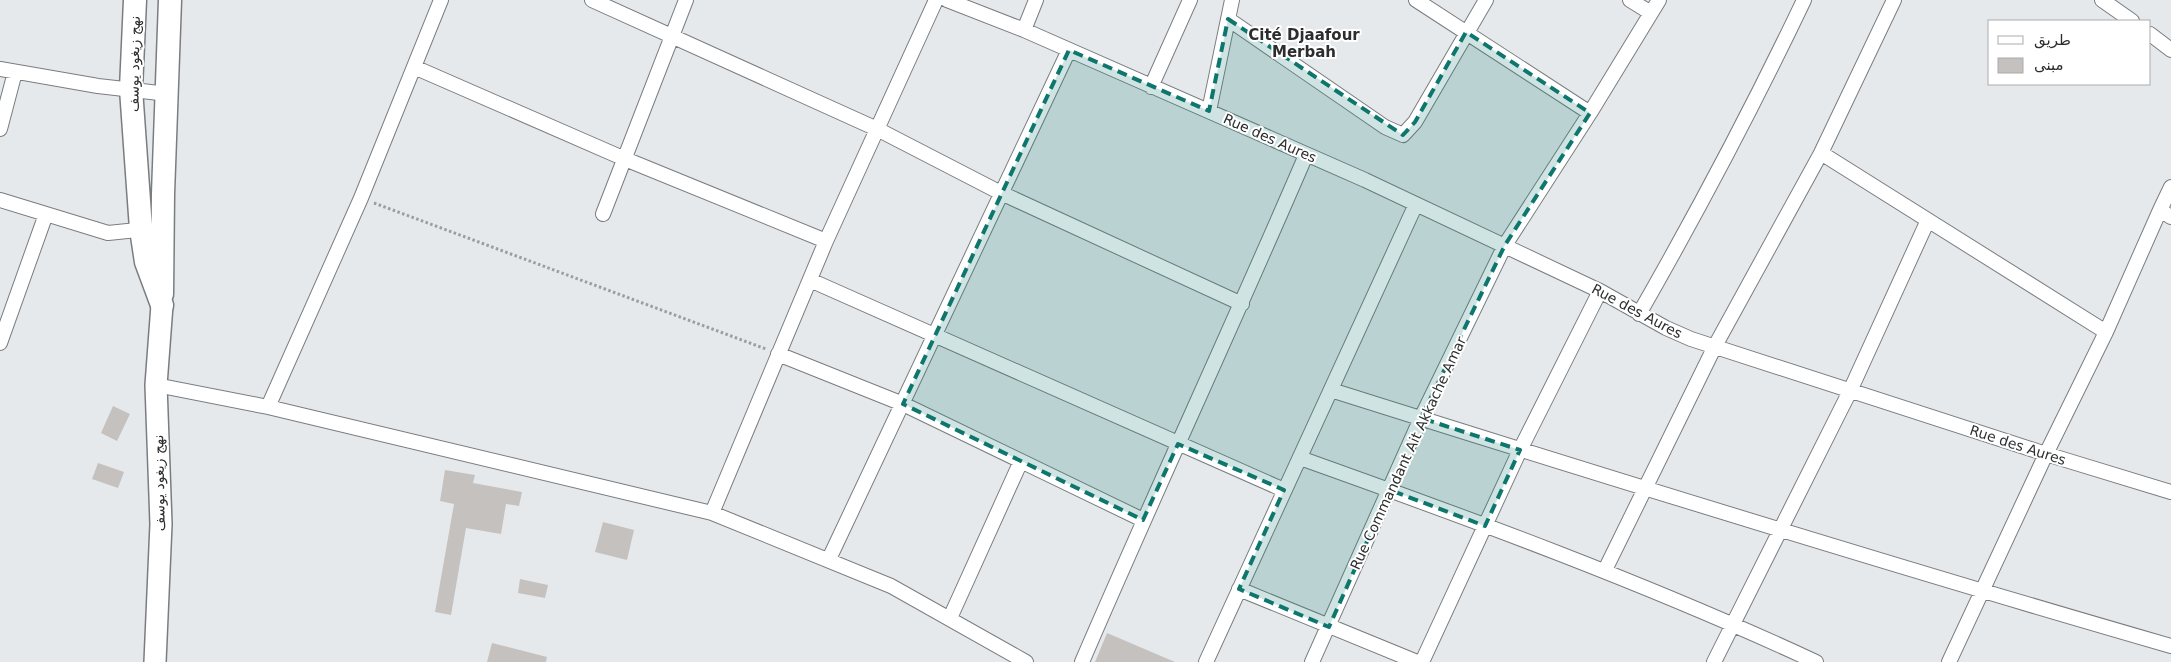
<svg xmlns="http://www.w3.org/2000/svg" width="2171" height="662" font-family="'DejaVu Sans','Noto Naskh Arabic',sans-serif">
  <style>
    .building { fill: #c5c1be }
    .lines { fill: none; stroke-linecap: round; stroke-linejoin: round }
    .minor-casing { stroke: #7a7d80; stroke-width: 16 }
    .primary-casing { stroke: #7a7d80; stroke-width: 24 }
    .trunk-casing { stroke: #7a7d80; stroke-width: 25 }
    .path { stroke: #9b9da0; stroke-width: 3; stroke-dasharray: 2.5 2.5; stroke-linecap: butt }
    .minor { stroke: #fff; stroke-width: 14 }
    .primary { stroke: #fff; stroke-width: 21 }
    .trunk { stroke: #fff; stroke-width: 22 }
    .marked { fill: #0f766e; fill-opacity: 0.2; stroke: #0f766e; stroke-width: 4; stroke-dasharray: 10 6; stroke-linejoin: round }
    .labels { text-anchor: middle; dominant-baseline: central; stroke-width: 4; stroke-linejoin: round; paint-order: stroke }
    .street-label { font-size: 14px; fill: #2c2d2e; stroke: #fff }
    .neighbourhood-label { font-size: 15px; font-weight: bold; fill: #2c2d2e; stroke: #fff }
  </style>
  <rect width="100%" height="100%" fill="#e5e9ec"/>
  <path class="building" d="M113,406l17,8 -13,27 -16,-8z
    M98,463l26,9 -6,16 -26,-9z
    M445,470l30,5 -2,8 49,9 -3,14 -13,-2 -5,30 -35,-6 -15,87 -16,-3 19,-108 -14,-3z
    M603,522l31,8 -7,30 -32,-8z
    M520,579l28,6 -3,13 -27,-5z
    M1107,633l68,29h-80z
    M492,643l55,14 -1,5h-59z"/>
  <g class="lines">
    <defs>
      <path id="minor" d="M592,0l285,129 124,64 241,111
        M947,0l77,30 341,150 235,111 66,37 25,11 355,115 125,38
        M1416,0l174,113
        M1630,0l21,13
        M2102,0l30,21
        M1228,19l157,108 18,8 12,-13 71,-122
        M1024,30l12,-30
        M2150,34l21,16
        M414,67l211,92 201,82
        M0,69l98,17 70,8
        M1151,87l39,-87
        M1209,111l23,-111
        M0,129l15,-57
        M1821,153l285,179 -60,122 -97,208
        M0,200l108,33 39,-4
        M2160,210l11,-23
        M603,214l83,-214
        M810,280l474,210
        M1639,314c59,-103 114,-207 165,-314
        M2106,332l54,-122 11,7
        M0,343l46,-129
        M778,354l125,50 240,116
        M156,385l112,22 93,-209 80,-198
        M1331,390c279,88 558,175 840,256
        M268,407l444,106 179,73 135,76
        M1300,458c174,62 348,126 516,204
        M712,513l114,-272 110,-241
        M829,559l240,-509
        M1605,570l110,-224 106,-193 73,-153
        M1239,589l178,73
        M950,618l71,-157
        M1082,662c73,-170 151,-337 224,-507
        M1206,662l210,-458
        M1312,662l109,-244 84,-173 85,-132 69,-113
        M1422,662l98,-212 80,-159
        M1714,662l136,-271 78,-171"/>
      <path id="primary" d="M155,662l6,-138 -5,-139 6,-80"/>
      <path id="trunk" d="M135,0l-4,89 10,140 5,33 16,43
        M162,294l1,-100 7,-194"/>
    </defs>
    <use href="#minor" class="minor-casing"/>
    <use href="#primary" class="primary-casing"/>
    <use href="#trunk" class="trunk-casing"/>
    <path class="path" d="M374,203l392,146"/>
    <use href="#minor" class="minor"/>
    <use href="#primary" class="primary"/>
    <use href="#trunk" class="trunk"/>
  </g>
  <path class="marked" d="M1228,19l175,116 12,-13 51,-90 124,81 -85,132 -84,173 99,32 -35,76 -95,-36 -61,137 -90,-38 45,-99 -106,-46 -35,76 -240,-116 166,-354 140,61z"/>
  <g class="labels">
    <g class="street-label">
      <text transform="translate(134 64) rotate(-89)">نهج زيغود يوسف</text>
      <text transform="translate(1270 138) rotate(24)">Rue des Aures</text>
      <text transform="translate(1637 311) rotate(28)">Rue des Aures</text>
      <text transform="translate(2018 445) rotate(18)">Rue des Aures</text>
      <text transform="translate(1408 453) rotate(-65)">Rue Commandant Ait Akkache Amar</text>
      <text transform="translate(159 483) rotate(-91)">نهج زيغود يوسف</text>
    </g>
    <g class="neighbourhood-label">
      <text x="1304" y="35">Cité Djaafour<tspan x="1304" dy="17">Merbah</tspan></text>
    </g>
  </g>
  <rect x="1988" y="20" width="162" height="65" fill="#ffffff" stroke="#ababab"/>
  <rect x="1998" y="36" width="25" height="8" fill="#ffffff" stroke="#ababab"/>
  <text x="2034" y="45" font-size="15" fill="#2c2d2e">طريق</text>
  <rect x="1998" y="58" width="25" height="15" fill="#c5c1be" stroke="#ababab"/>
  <text x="2034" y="70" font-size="15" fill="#2c2d2e">مبنى</text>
</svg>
